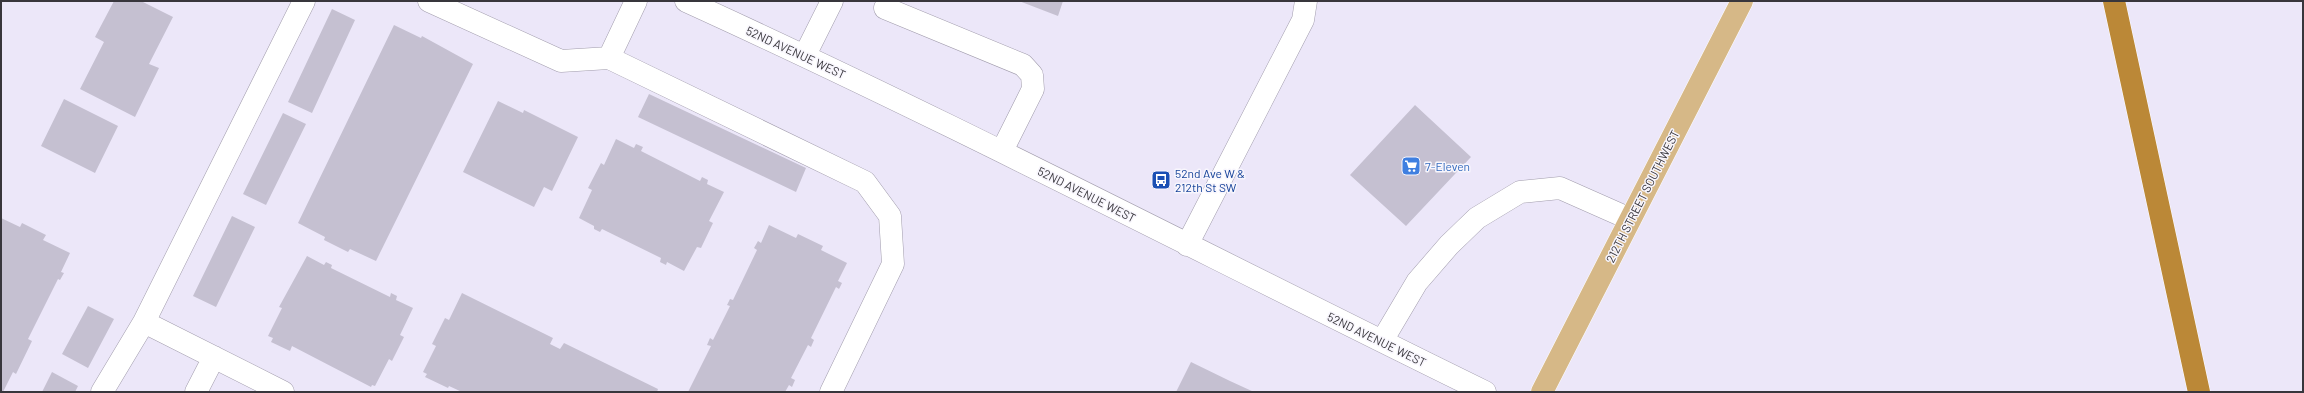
<svg xmlns="http://www.w3.org/2000/svg" width="2304" height="393" font-family="Barlow,sans-serif">
  <style>
    .building { fill: #c5c0d1 }
    .lines { fill: none; stroke-linecap: round; stroke-linejoin: round }
    .minor-casing { stroke: #a19cac; stroke-width: 23 }
    .major-casing { stroke: #fff; stroke-width: 23 }
    .highway-casing { stroke: #fff; stroke-width: 23 }
    .minor { stroke: #fff; stroke-width: 22 }
    .major { stroke: #d6b887; stroke-width: 22 }
    .highway { stroke: #bb8837; stroke-width: 22 }
    .labels { text-anchor: middle; dominant-baseline: central; stroke-width: 3; stroke-linejoin: round; paint-order: stroke }
    .street-label { font-size: 12px; fill: #38363c; stroke: #f8f6fd }
    .shop-label { font-size: 12px; fill: #366cbe; stroke: #f8f6fd; text-anchor: start }
    .transit-label { font-size: 12px; fill: #164399; stroke: #f8f6fd; text-anchor: start }
  </style>
  <rect width="100%" height="100%" fill="#ece7f9"/>
  <path class="building" d="M114,1h27l32,16 -24,47 10,4 -24,49 -55,-28 24,-47 -9,-5z
    M1019,1h44l-5,15z
    M332,9l23,11 -43,93 -24,-11z
    M394,25l27,13 1,-2 51,28 -97,197 -26,-12 -2,3 -24,-12 1,-3 -27,-14z
    M649,94l157,74 -10,24 -158,-75z
    M64,99l54,27 -23,47 -54,-27z
    M498,101l25,12 1,-3 54,27 -26,54 -8,-4 -10,20 -71,-35z
    M1415,105l56,52 -65,69 -56,-51z
    M283,113l23,11 -40,81 -23,-11z
    M616,139l18,9 2,-4 7,3 -2,4 59,30 2,-4 6,3 -1,4 17,8 -15,29 4,2 -12,25 -4,-1 -13,24 -17,-9 -1,3 -6,-3 1,-4 -59,-29 -2,3 -6,-3v-3l-15,-8 13,-28 -4,-2 13,-25 3,2z
    M232,216l23,11 -39,80 -23,-11z
    M1,218l19,9 2,-4 24,12 -3,5 27,13 -9,19 3,1 -4,7 -2,-1 -30,60 4,2 -16,33 -3,-2 -10,20h-2z
    M769,225l27,13 2,-4 25,12 -2,4 26,13 -9,18 4,2 -3,6 -3,-2 -25,51 3,2 -3,7 -3,-2 -17,33 4,2 -3,7 -3,-2 -4,7h-97l23,-46 -4,-1 3,-7 3,2 17,-34 -3,-1 3,-6 3,1 24,-50 -3,-2 4,-7 3,2z
    M307,256l17,9 2,-3 6,3 -1,3 59,29 1,-4 6,3 -1,4 17,8 -13,27 4,2 -12,24 -3,-2 -14,27 -3,-1 -1,2 -79,-41 -2,5 -19,-9 2,-4 -5,-2 14,-28 -3,-1z
    M462,293l91,45 -3,6 10,5 4,-6 94,46 -1,3h-195l-13,-6 -1,2 -23,-11 2,-3 -4,-2 13,-26 -4,-2 13,-26 4,2z
    M88,306l26,13 -26,49 -26,-14z
    M1191,362l39,19 24,11h-78z
    M52,372l26,14 -3,6h-33z"/>
  <g class="lines">
    <defs>
      <path id="minor" d="M429,1l132,60 48,-3 256,124 25,34 3,48 -62,128
        M686,1c270,123 533,261 799,391
        M885,8l138,57 9,10 1,14 -31,62
        M805,55l27,-54
        M609,58l27,-57
        M1187,245l116,-225 3,-19
        M144,322l139,70
        M1382,341l35,-59 32,-37 28,-27 43,-26 40,-4 70,31
        M102,392l42,-70 160,-321
        M196,392l18,-35"/>
      <path id="major" d="M1542,392l200,-391"/>
      <path id="highway" d="M2114,1l85,391"/>
    </defs>
    <use href="#minor" class="minor-casing"/>
    <use href="#major" class="major-casing"/>
    <use href="#highway" class="highway-casing"/>
    <use href="#minor" class="minor"/>
    <use href="#major" class="major"/>
    <use href="#highway" class="highway"/>
  </g>
  <defs>
    <symbol id="supermarket-square" viewBox="-11 -11 22 22"><rect x="-9" y="-9" width="18" height="18" rx="4" fill="#3f7fe0" stroke="#f8f6fd"/><path d="M-6-5.5h2.5l.6 2H6L4.5 2H-2.5L-4.4-4H-6ZM-1.5 3.2a1.3 1.3 0 1 0 .1 0ZM3 3.2a1.3 1.3 0 1 0 .1 0Z" fill="#fff"/></symbol>
    <symbol id="bus-square" viewBox="-11 -11 22 22"><rect x="-9" y="-9" width="18" height="18" rx="4" fill="#1a4fb4" stroke="#f8f6fd"/><path d="M-5-6H5V4H4V6H2V4H-2V6H-4V4H-5ZM-3.5-4V0h7V-4ZM-3.5 1.2v1.5H-2V1.2ZM2 1.2v1.5H3.5V1.2Z" fill="#fff"/></symbol>
  </defs>
  <g fill-rule="evenodd">
    <use href="#supermarket-square" x="1400" y="155" width="22" height="22"/>
    <use href="#bus-square" x="1150" y="169" width="22" height="22"/>
  </g>
  <g class="labels">
    <g class="street-label">
      <text transform="translate(796 52) rotate(25)">52ND AVENUE WEST</text>
      <text transform="translate(1087 194) rotate(27)">52ND AVENUE WEST</text>
      <text transform="translate(1642 196) rotate(-63)">212TH STREET SOUTHWEST</text>
      <text transform="translate(1377 339) rotate(26)">52ND AVENUE WEST</text>
    </g>
    <g class="shop-label">
      <text x="1425" y="166">7-Eleven</text>
    </g>
    <g class="transit-label">
      <text x="1175" y="173">52nd Ave W &amp;<tspan x="1175" dy="14">212th St SW</tspan></text>
    </g>
  </g>
  <rect width="2304" height="393" fill="none" stroke="#38363c" stroke-width="4"/>
</svg>
